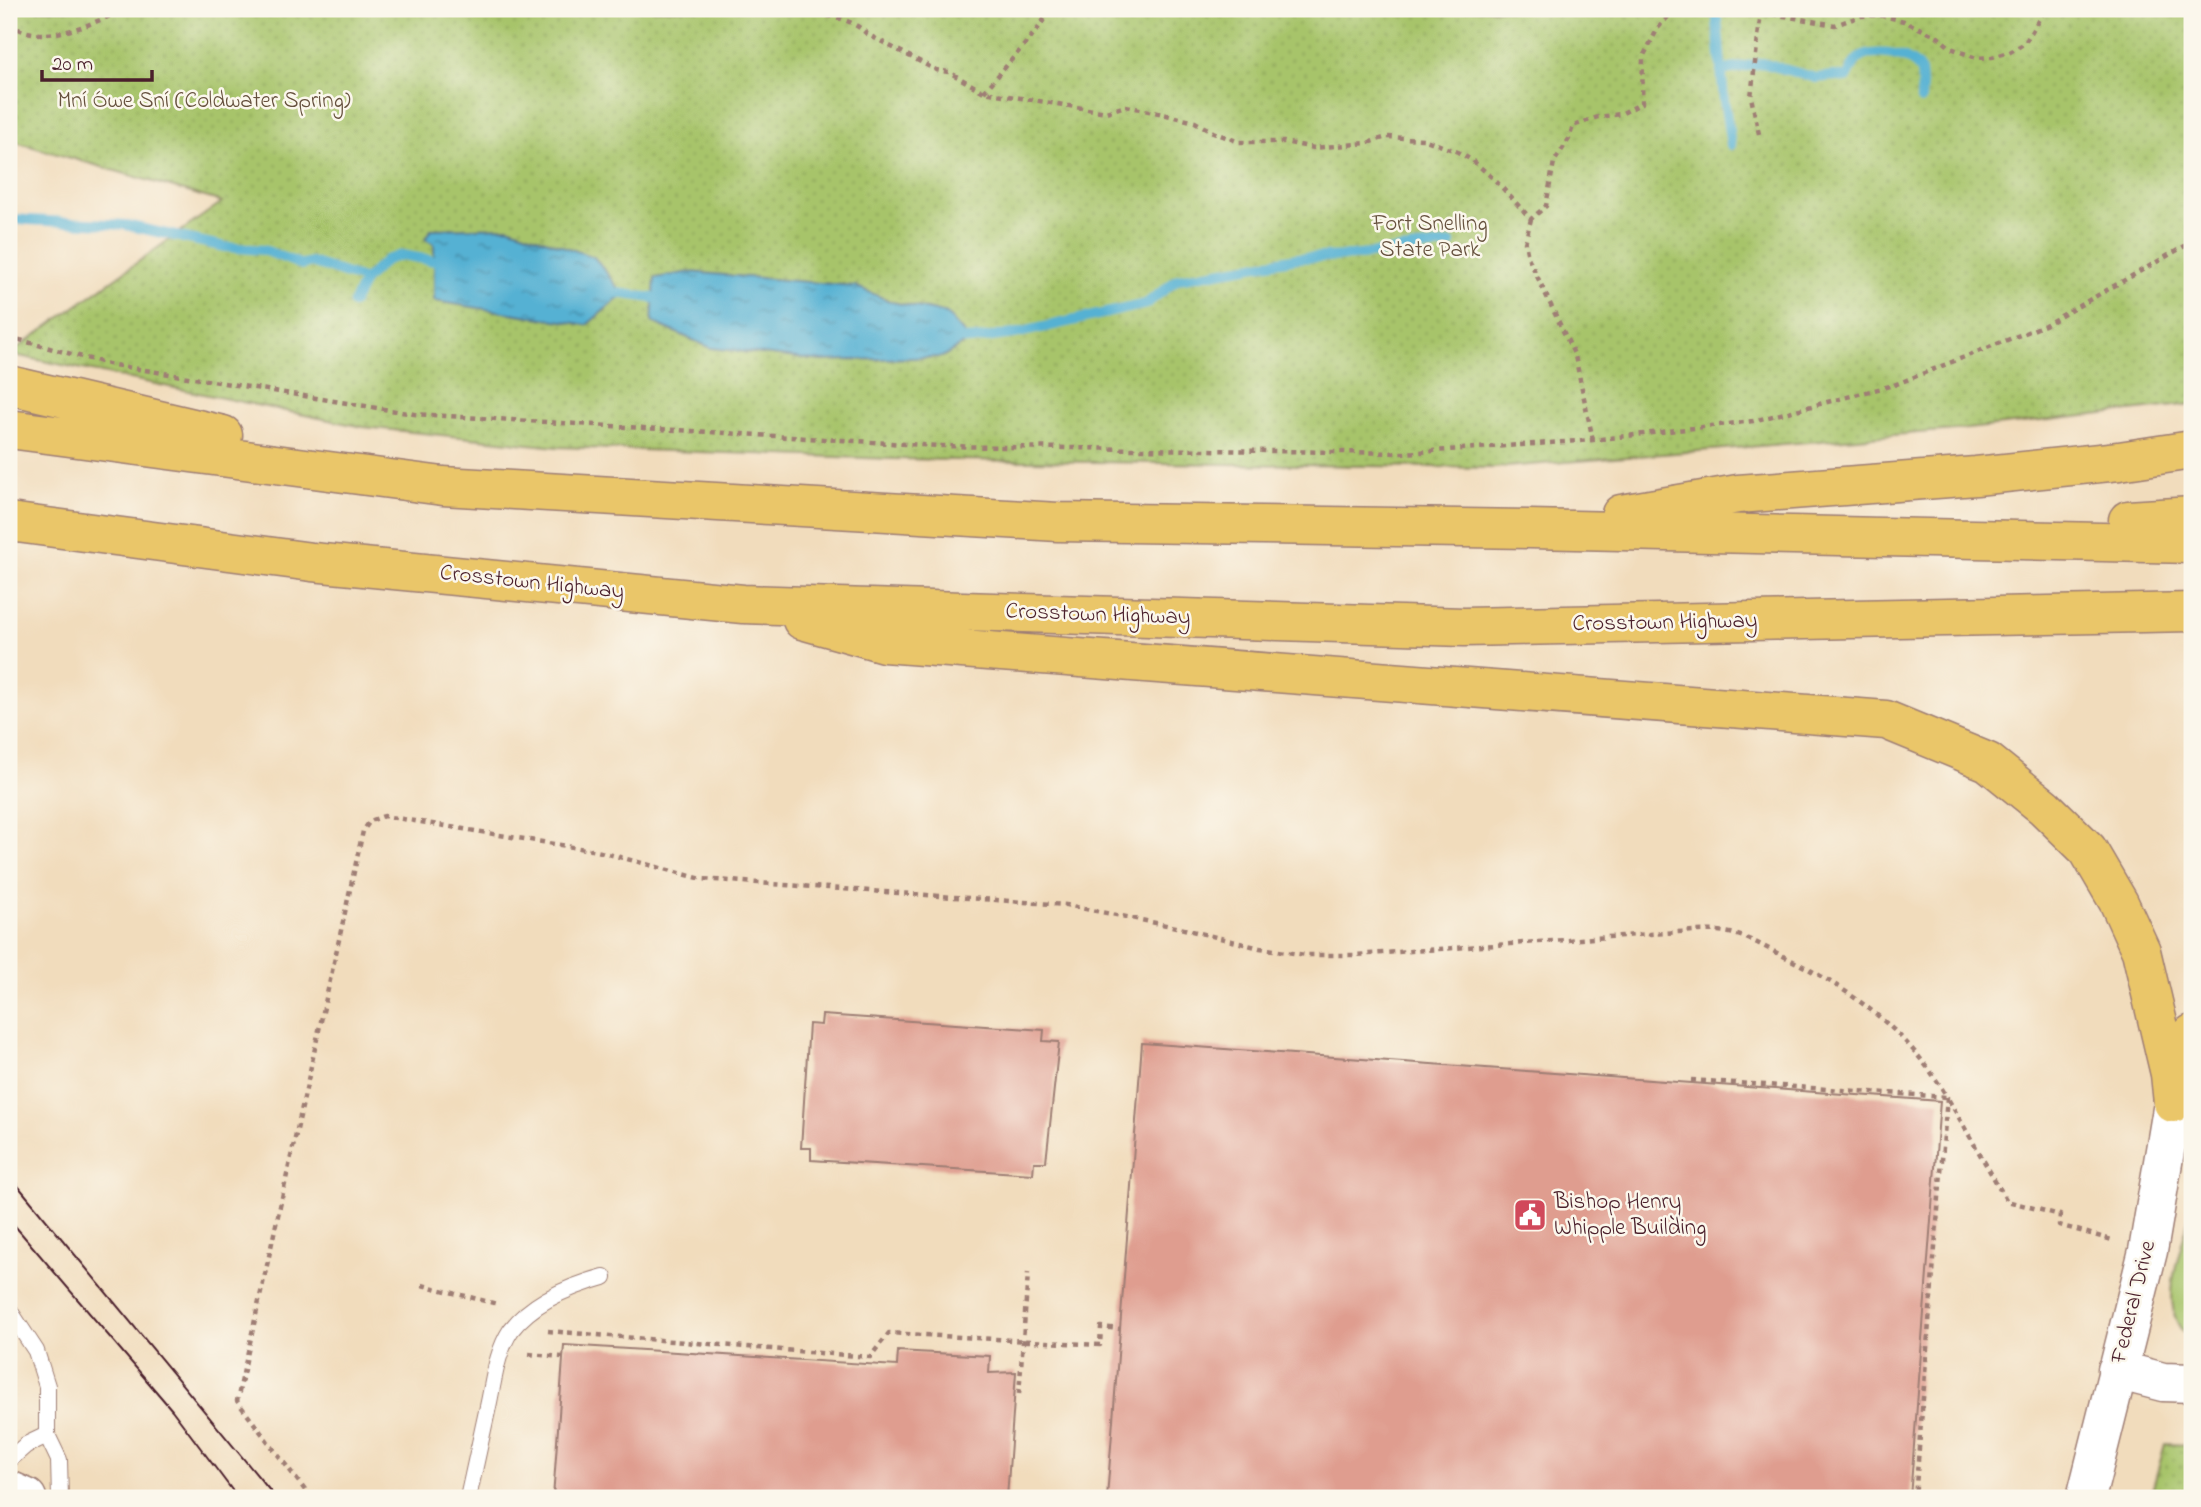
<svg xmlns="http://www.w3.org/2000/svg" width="2201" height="1507" font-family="'Indie Flower',sans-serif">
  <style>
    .grass { fill: #a7c46b; stroke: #78724b; stroke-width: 2 }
    .park { fill: url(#park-dots); stroke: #78724b; stroke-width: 2 }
    .water { fill: url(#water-ripples); stroke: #50687f; stroke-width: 2 }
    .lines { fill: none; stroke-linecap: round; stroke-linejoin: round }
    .stream { stroke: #55b1d3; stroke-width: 10 }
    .building { fill: #df9d8f }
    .service-casing { stroke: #9e7e74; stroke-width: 18 }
    .tertiary-casing { stroke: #9e7e74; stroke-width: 41 }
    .motorway-casing { stroke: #9e7e74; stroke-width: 41 }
    .path { stroke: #9e7e74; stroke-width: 4.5; stroke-dasharray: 5 5; stroke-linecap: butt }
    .service { stroke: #fff; stroke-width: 16 }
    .tertiary { stroke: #fff; stroke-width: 38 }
    .motorway { stroke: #eac669; stroke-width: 38 }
    .tram { stroke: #4a1f2b; stroke-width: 2 }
    .labels { text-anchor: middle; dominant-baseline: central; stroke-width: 5; stroke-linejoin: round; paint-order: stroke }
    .park-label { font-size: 23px; fill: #66513e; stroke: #fbf7ec }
    .street-label { font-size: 23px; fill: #4a1f2b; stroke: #fbf7ec }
    .poi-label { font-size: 23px; fill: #4a1f2b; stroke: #fbf7ec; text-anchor: start }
  </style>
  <defs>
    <pattern id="park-dots" width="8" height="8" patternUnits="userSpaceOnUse" patternTransform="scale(1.75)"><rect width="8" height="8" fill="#a7c46b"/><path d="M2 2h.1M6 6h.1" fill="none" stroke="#91a85d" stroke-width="1.8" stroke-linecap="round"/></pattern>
    <pattern id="water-ripples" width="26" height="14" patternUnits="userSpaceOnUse" patternTransform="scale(1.75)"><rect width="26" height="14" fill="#55b1d3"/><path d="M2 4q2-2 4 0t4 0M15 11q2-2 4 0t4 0" fill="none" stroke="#488fab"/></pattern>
  </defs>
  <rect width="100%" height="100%" fill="#fbf7ec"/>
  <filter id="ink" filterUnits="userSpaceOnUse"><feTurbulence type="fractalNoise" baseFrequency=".0143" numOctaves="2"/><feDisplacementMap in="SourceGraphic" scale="14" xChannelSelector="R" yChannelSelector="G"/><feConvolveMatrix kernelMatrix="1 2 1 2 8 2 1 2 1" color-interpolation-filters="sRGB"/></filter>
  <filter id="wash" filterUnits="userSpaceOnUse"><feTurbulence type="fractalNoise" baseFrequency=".00686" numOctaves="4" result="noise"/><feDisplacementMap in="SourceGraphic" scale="28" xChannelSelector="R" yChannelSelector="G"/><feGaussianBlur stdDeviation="1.57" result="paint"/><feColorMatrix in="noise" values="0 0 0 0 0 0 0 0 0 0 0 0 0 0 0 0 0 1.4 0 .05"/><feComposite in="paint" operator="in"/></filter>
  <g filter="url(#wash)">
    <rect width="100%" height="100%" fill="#f1dcbc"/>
    <path class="grass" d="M2192,1207v133c-40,-29 -9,-93 0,-133z"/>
    <path class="park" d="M9,9h2183v395l-225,25 -474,39 -600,-9 -336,-12 -194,-20 -354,-73 213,-152 -213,-62z
      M2165,1444l27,1v53h-42z"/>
    <path class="water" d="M508,227l86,30 29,37 -36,31 -153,-24v-57l-9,-5 6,-10z
      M690,272l165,14 37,16 54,11 24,27 -28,17 -120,4 -111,-13 -59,-26 3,-44z"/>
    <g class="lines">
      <path class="stream" d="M1717,20l7,80 7,45
        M1721,71l41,-8 54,15 17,-2 14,2c3,-5 6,-15 11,-19 14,-11 58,-5 63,14 2,8 0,19 0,27
        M9,219l117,6 99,22 39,3 38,15 9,-3 54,18 21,-20 16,-5 44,8
        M610,292l57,8
        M353,303l12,-23
        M957,338l13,2 44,-6 132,-30 32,-25 119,-21 55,-2 99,-12"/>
    </g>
    <g id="blocks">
      <path class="building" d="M822,1015l222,15 -1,11 16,1 -13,120h-12l-1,12 -222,-14v-12h-10l8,-124 12,1z
        M1142,1043l798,58 -30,397h-803z
        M564,1345l333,21 1,-15 92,5 -1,17 27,-1 -9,126h-454z"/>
    </g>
  </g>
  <g filter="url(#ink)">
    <use href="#blocks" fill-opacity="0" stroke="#9e7e74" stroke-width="2"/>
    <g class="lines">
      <defs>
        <path id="service" d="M9,1310l27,41 11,35v49l12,25 1,38
          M9,1460l17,-15 21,-10
          M468,1498c7,-32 14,-64 21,-96 5,-24 8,-51 22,-72 22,-29 60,-44 93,-53"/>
        <path id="tertiary" d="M2117,1370l46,12 29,1
          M9,1490l18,8
          M2086,1498l62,-247 25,-148"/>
        <path id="motorway" d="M9,385l214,50
          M9,429l434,57 615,36 472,7 662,15
          M1621,514l117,-20 238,-18 143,-15 73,-11
          M2128,520l64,-4
          M9,522l303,40 431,42 721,23 728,-15
          M802,620l82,23 1002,77 102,42 56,45 44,43 31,53 22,48 29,123 3,29
          M2177,1091l15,-57"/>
      </defs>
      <use href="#service" class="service-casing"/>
      <use href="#tertiary" class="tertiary-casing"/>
      <use href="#motorway" class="motorway-casing"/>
      <path class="path" d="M788,9c28,8 57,3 79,25l69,36 13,2 35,20 122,20 20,-6 37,8 32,8 18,10 26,10h45l30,6 53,-5 20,-6 36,2 35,13 15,9 21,18 37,40 15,-13 8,-44 15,-23 4,-13 25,-9 23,-3 21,-11 1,-46 15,-29 17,-19
        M1723,9l38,3 74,13 26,-9 18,-1 25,6 34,16 13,11 25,10 16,-1 18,-5 15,-9 20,-34
        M9,24c37,24 82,-1 118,-15
        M984,92l53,-62 14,-21
        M1759,134l-8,-37 10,-85
        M1531,219l-6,24 3,14 47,99 18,84
        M9,337l99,27 306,50 524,32 466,7 189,-13 160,-19 141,-36 151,-60 147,-83
        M1691,1080l256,17 60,104 53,14 -1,10 53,15
        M422,1285l75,19
        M548,1331l322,26 19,-24 211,12 1,-18 19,2
        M529,1354l34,3
        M1019,1394l9,-121
        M311,1498l-74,-97 126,-570 7,-10 14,-5 213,35 105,28 364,26 110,22 84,21 46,7h49l338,-24c10,0 22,-1 32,1 19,3 36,13 54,22 69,33 129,76 168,143l-32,401"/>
      <use href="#service" class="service"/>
      <use href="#tertiary" class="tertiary"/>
      <use href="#motorway" class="motorway"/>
      <path class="tram" d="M9,1175l267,323
        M9,1219l163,191 66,88"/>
    </g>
  </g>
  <defs>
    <symbol id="civic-square" viewBox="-11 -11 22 22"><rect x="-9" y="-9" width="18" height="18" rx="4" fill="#d1495b" stroke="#fbf7ec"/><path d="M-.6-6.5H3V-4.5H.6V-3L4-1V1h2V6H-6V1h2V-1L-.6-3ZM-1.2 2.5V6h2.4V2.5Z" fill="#fff"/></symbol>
  </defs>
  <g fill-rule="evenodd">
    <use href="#civic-square" x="1511" y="1196" width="38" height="38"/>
  </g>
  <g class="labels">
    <g class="park-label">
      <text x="204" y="101">Mní Ówe Sní (Coldwater Spring)</text>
      <text x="1430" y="224">Fort Snelling<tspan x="1430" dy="26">State Park</tspan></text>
    </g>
    <g class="street-label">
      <text transform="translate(532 583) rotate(6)">Crosstown Highway</text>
      <text transform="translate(1098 615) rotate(2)">Crosstown Highway</text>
      <text transform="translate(1665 623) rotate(-1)">Crosstown Highway</text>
      <text transform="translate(2134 1302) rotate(-76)">Federal Drive</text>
    </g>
    <g class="poi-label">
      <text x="1554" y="1202">Bishop Henry<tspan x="1554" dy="26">Whipple Building</tspan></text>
    </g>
  </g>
  <rect width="2201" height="1507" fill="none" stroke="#fbf7ec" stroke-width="35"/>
  <path d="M42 70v10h110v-10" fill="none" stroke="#4a1f2b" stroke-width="3.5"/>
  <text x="52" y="70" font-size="21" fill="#4a1f2b" stroke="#fbf7ec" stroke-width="5" paint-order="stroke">20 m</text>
</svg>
